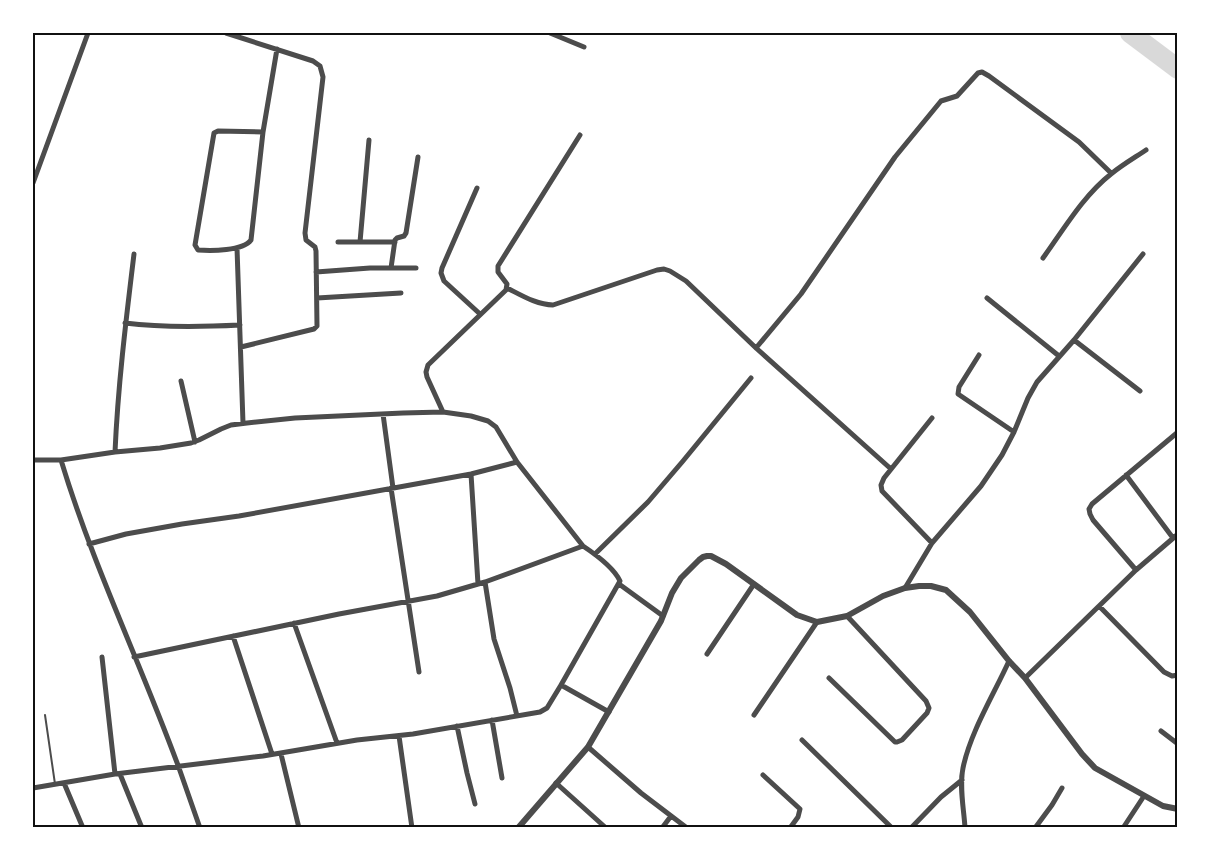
<svg xmlns="http://www.w3.org/2000/svg" width="1211" height="861" font-family="'Public Sans',sans-serif">
  <style>
    .lines { fill: none; stroke-linecap: round; stroke-linejoin: round }
    .river { stroke: #d9d9d9; stroke-width: 20 }
    .service { stroke: #4c4c4c; stroke-width: 2 }
    .minor { stroke: #4c4c4c; stroke-width: 5 }
    .tertiary { stroke: #4c4c4c; stroke-width: 6 }
    .neatline { fill: none; stroke: #111; stroke-width: 2 }
  </style>
  <rect width="100%" height="100%" fill="#fff"/>
  <g class="lines">
    <path class="river" d="M1130,33l48,36"/>
    <path class="service" d="M45,715l10,69"/>
    <path class="minor" d="M226,33l87,28 7,5 3,11 -18,156 1,7 9,7 1,4 1,75 -3,3 -73,18
      M550,33l34,14
      M263,132l-45,-1 -4,2 -19,112 3,5c13,1 45,1 53,-10l12,-108 14,-83
      M33,183l55,-150
      M477,188l-35,80 -1,5 3,8 36,33
      M338,242h57
      M360,242l9,-102
      M237,248l6,175
      M1043,258c21,-29 40,-62 68,-84 11,-9 23,-16 35,-24
      M391,268l4,-28 2,-2 7,-2 2,-3 12,-76
      M316,272l54,-4h46
      M507,288c14,7 30,17 46,17l104,-35 7,-1 6,2 16,10 70,67 135,121
      M317,298l84,-5
      M987,298l72,58
      M125,323c39,5 76,4 115,2
      M1074,340l66,51
      M756,348l45,-54 94,-137 46,-56 16,-5 21,-23 4,-1 7,4 90,66 32,31
      M979,355l-20,32 -1,7 56,38
      M181,381l14,61
      M443,412l-16,-35 -1,-5 2,-7 78,-75 1,-6 -9,-12v-6l82,-131
      M383,414l10,74
      M115,452c3,-67 11,-132 19,-198
      M33,460h28l54,-8 45,-4 31,-5 8,-3 22,-11 10,-4 16,-2 48,-5 108,-5 40,-1 28,4 17,5 8,6 21,35 66,84c12,8 31,22 37,35l-59,104
      M61,460c32,106 80,204 118,308 7,20 14,40 21,60
      M471,474l7,110
      M1126,475l47,63
      M391,488l28,184
      M932,543l-50,-52 -1,-6 3,-7 48,-60
      M89,544l37,-10 56,-10 57,-8 232,-42 46,-12
      M595,554l53,-52 35,-41 68,-83
      M1136,570l-43,-50 -3,-6 -1,-5 3,-5 86,-72
      M485,582l9,57 16,49 7,28
      M619,584l44,32
      M905,588l27,-45 49,-57 21,-31 12,-23 14,-34 9,-16 37,-42 69,-86
      M1099,606l65,66 8,4 6,-1
      M294,623l43,120
      M233,636l39,118
      M707,654l47,-70
      M102,657l13,117
      M134,657l205,-43 98,-18 48,-14 98,-36
      M829,678l66,64h2l5,-2 25,-27 2,-5 -3,-7 -79,-85
      M1025,678l111,-108 42,-36
      M754,715l63,-93
      M492,720l10,58
      M457,726l10,47 8,31
      M1161,731l17,13
      M399,736l13,92
      M802,740l90,88
      M588,747l53,46 46,35
      M281,754l18,74
      M120,774l22,54
      M763,775l37,34 -2,8 -8,11
      M64,783l19,45
      M556,783l50,45
      M33,788l82,-14 148,-18 94,-16 56,-6 127,-22 7,-4 14,-23 48,27
      M662,828l9,-12
      M911,828l30,-31 21,-17
      M965,828c-1,-19 -6,-41 -2,-60 7,-35 31,-74 46,-107
      M1035,828l17,-23 10,-17
      M1123,828l21,-32"/>
    <path class="tertiary" d="M518,828l70,-81 73,-126 11,-28 9,-15 18,-18 4,-3 4,-1h4l15,8 71,51 20,7 30,-6 36,-20 22,-8 14,-2h12l15,4 24,22 39,49 16,17 57,76 13,14 68,38 15,3"/>
  </g>
  <rect width="1211" height="861" fill="none" stroke="#ffffff" stroke-width="69"/>
  <rect x="34" y="34" width="1142" height="792" class="neatline"/>
</svg>
